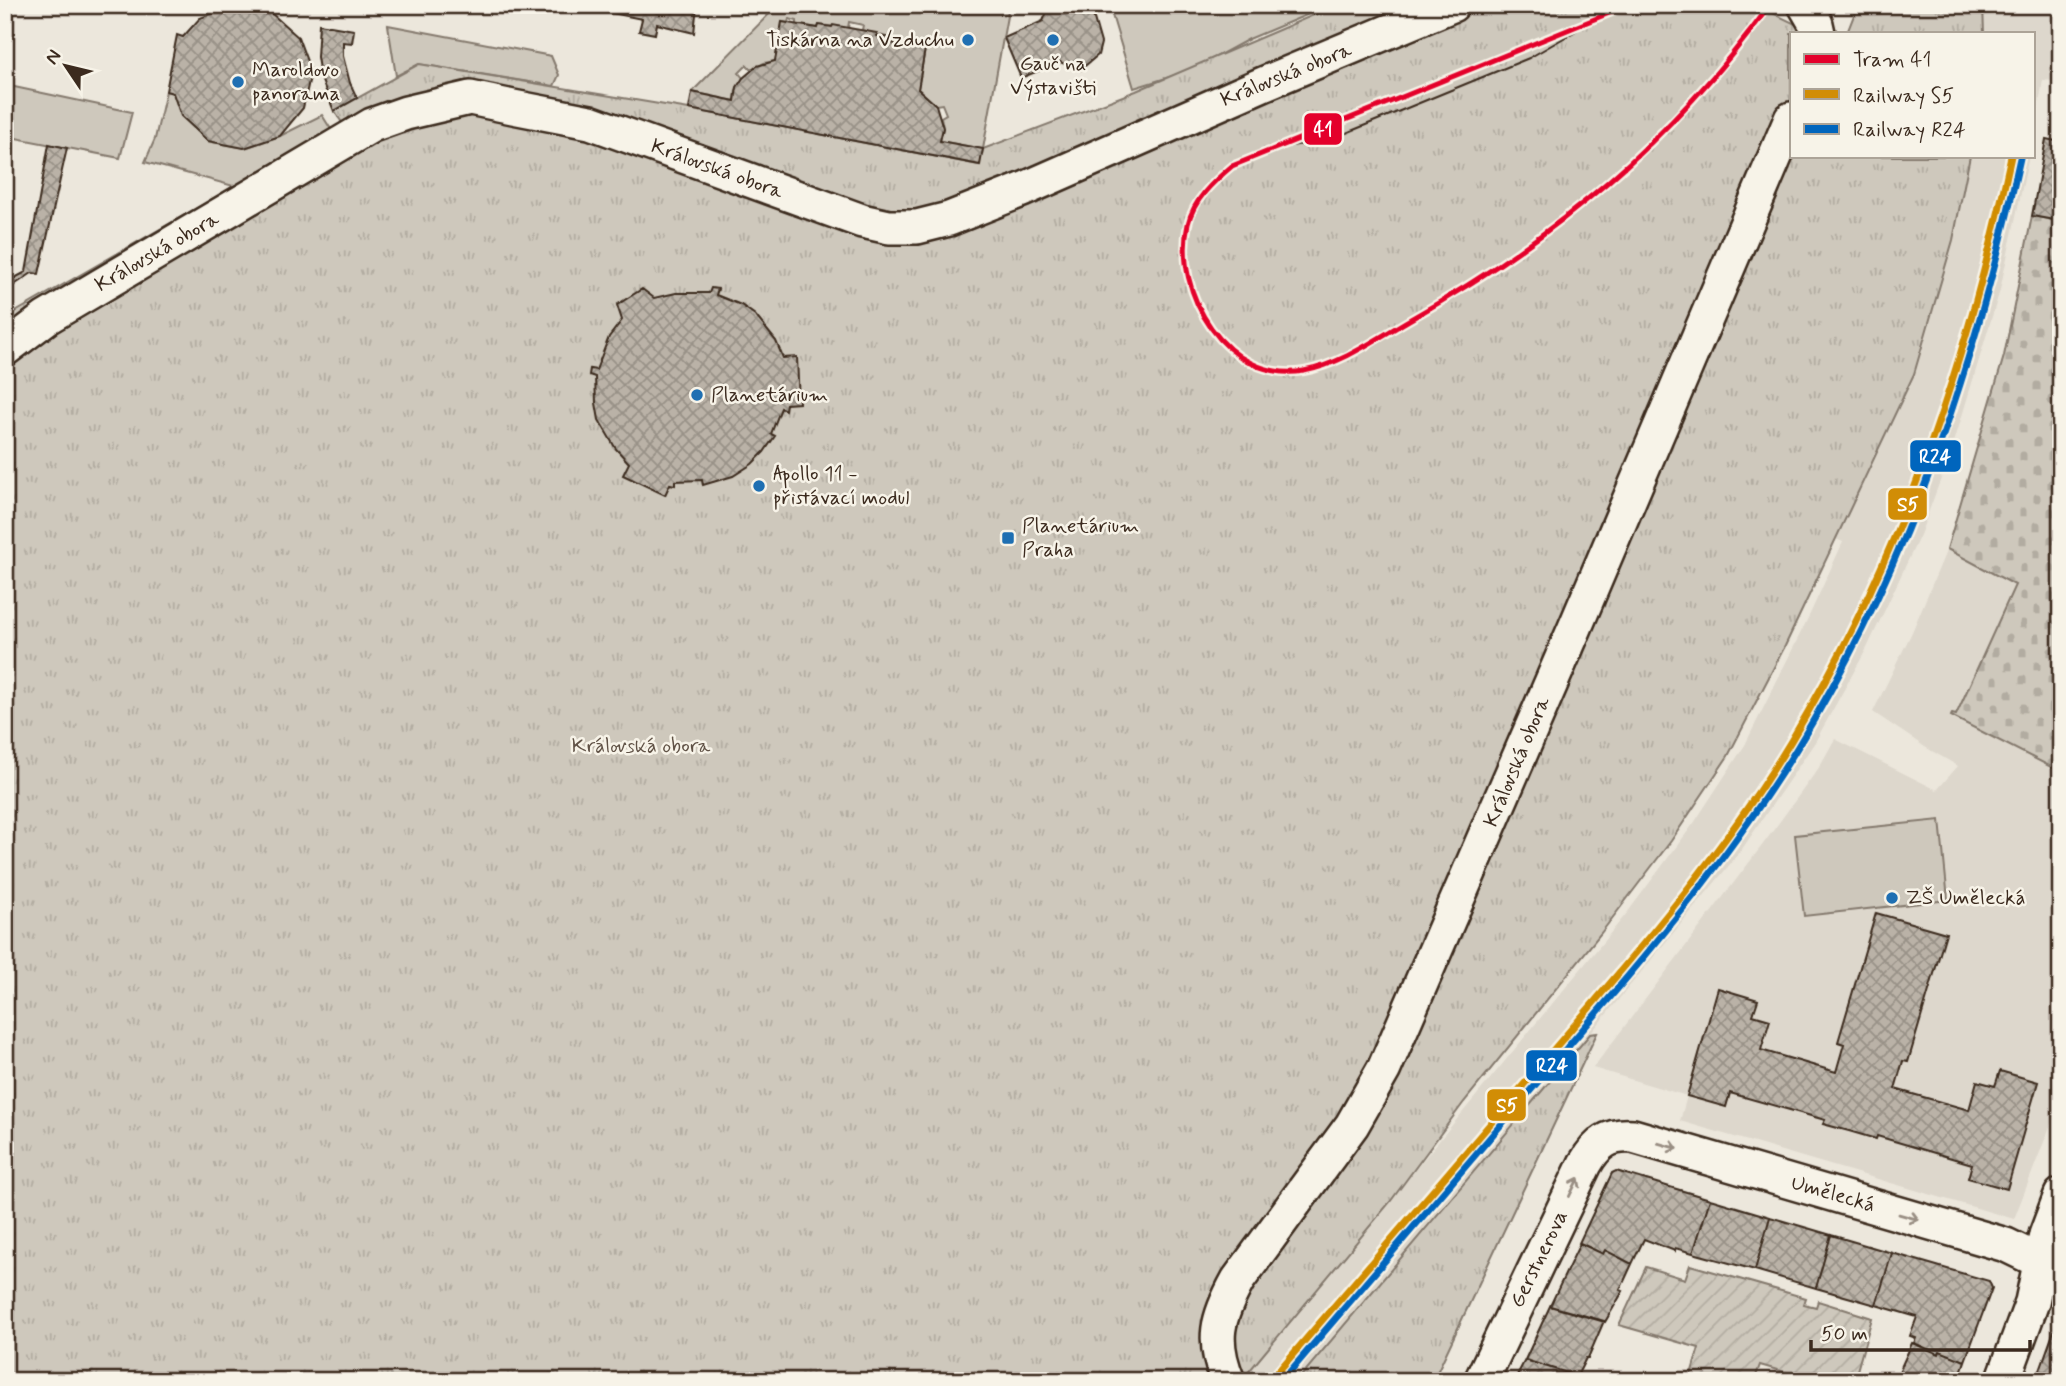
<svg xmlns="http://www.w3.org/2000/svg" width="2066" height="1386" font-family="Mynerve,sans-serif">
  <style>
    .built { fill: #ddd7cc }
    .grass { fill: #cec8bc; stroke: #84796d; stroke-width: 2 }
    .cemetery { fill: url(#cemetery-stones); stroke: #84796d; stroke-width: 2 }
    .park { fill: url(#park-tufts); stroke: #84796d; stroke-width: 2 }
    .garden { fill: url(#garden-furrows); stroke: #84796d; stroke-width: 2 }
    .building { fill: url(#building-cross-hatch); stroke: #3b2a1e; stroke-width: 2 }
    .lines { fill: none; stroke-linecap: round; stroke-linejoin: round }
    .minor-casing { stroke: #3b2a1e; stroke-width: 38 }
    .minor { stroke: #f7f3e8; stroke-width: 33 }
    .tram { stroke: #3b2a1e; stroke-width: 2 }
    .rail-1-casing { stroke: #f7f3e8; stroke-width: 12 }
    .rail-2-casing { stroke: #f7f3e8; stroke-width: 12 }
    .rail-1 { stroke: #d18d06; stroke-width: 7 }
    .rail-2 { stroke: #0065bd; stroke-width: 7 }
    .tram-1-casing { stroke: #f7f3e8; stroke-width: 10 }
    .tram-1 { stroke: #e4002b; stroke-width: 5 }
    .oneway { stroke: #998e83 }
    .poi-dot { fill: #1f6fb2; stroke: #f7f3e8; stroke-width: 2.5 }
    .labels { text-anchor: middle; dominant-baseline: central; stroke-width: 5; stroke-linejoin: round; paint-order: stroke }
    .poi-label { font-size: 21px; fill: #3b2a1e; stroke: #f7f3e8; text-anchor: start }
    .street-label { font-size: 21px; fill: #3b2a1e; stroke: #f7f3e8 }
    .park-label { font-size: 21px; fill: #605246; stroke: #f7f3e8 }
    .line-badge { stroke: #f7f3e8; stroke-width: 2.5 }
    .badge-label { font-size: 19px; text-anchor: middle; font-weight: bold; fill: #fff }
  </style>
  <defs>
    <pattern id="cemetery-stones" width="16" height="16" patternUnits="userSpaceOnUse" patternTransform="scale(1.75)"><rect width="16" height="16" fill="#cec8bc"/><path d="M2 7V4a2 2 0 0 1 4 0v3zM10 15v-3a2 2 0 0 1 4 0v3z" fill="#b2aca1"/></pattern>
    <pattern id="park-tufts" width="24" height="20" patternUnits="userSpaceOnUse" patternTransform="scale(1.75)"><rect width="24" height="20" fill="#cec8bc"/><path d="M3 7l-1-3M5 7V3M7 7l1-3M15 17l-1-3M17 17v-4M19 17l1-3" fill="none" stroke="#b2aca1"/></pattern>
    <pattern id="garden-furrows" width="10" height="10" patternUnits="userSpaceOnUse" patternTransform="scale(1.75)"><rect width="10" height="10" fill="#cec8bc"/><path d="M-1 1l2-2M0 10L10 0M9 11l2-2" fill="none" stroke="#b2aca1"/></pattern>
    <pattern id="building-cross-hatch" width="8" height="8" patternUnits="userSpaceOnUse" patternTransform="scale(1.75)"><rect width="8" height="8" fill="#bab2a7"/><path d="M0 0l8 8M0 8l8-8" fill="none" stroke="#989187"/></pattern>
  </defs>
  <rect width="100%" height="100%" fill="#ece7dc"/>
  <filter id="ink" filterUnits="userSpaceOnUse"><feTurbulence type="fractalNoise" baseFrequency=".0143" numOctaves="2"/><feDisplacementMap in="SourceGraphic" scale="14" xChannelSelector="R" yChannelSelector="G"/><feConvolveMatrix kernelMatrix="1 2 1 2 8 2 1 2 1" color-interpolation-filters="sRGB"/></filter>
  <g filter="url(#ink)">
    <path class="built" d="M1983,5h78v39l-6,37 -12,-1 -10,59v-106h-49z
      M1970,156h59l-29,134 -47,156 -33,89 -53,113 -52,94 -75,110 -206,250 -237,279h-56l386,-468 67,-90 51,-78 65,-131 33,-72 -7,-3 78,-165 39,-134z
      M1947,549l68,36 -60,131h-4l110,56v326l-47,121 -334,-98 7,-25 -94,-28 174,-229 51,-70 17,-30 102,51 21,-24 -33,-19 -52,-35 39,-80z"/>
    <path class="grass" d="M778,5h231l-26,144 -43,-8 3,-13 -2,-11 5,-3 -4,-10 -6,1 -18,-16 7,-40 -6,-1v-4l-7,-1 -1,4 -21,-4v-5l-28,-8 1,-5 -14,-3 -1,6 -29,-3 -1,3 -21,-3v-4l-8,-2 -1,4 -5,-1 -8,39 -11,2 -12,7 -5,-5 -8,8 4,5 -7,12 -1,11 -43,-9z
      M1109,5h221l-81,34 -57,31 -58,18z
      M388,25l163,31 8,19 -5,11 -135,-22 -23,12z
      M5,85l127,27 -12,46 -115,-22z
      M166,91l7,2 8,23 27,25 37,7 35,-12 42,-21 10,16 -95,56 -92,-25 10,-23z
      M1940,820l8,80 -144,16 -9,-81z"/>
    <path class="cemetery" d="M2057,205l4,1v566l-110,-56 1,-2 4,1 59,-130 -68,-36 57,-193 28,-140 22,4z"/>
    <path class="park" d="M1337,5h419l58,28h-23v123h179l-17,84 -39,134 -129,272 -57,110 -57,85 -70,92 -137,169 -74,100 -149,179h-1236v-1063l338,-194 -9,-13 85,-47 270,45 290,56 4,-16 153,-58z
      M1858,5h125l1,28h-137z
      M1597,1033l-164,348h-136l293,-347z"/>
    <path class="garden" d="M1690,1265l116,33 -2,6 12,3 2,-6 54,17 -18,63h-39l-55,-16 -6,16h-65l10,-33 -80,-23 27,-58 39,12z"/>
    <path class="building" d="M235,5l36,8 27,24 13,35 -8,36 -23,28 -36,12 -36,-7 -27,-25 -8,-23 -7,-2 11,-56 6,2 17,-19z
      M572,5h125l-3,28 -37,-9 -2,10 -16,-3 3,-12z
      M1050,5h31l6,3 6,7 8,28 -3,12 -18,15 -20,-8 -39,16 -17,-40 39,-17z
      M782,22l36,6 1,-3 13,2 1,-2 44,8v3l14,2 -1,5 35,6 -7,40 18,16 7,23 -3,13 43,8 -3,16 -291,-56 3,-17 43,9 2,-14 6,-9 14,-12 18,-5z
      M319,24l35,6 -2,13 -9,-1v14l7,27 7,15 -23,13 -14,-35 -3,-19z
      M2046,139l15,3v64l-4,-1 -3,15 -22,-4z
      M49,144l18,4 -28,126 -7,-1 -25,17 -2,-7 21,-11z
      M711,288l7,1 -2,6 25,10 14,10 21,26 7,17 14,-1 2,46 -13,1 -1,6 -4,-2 -10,26 4,2 -11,16 -12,12 -19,12 -30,9 -1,-5 -27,1v4l-5,-1 -5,11 -42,-20 6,-12 -13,-14 -17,-29 -3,-17 -1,-26 -6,-2 1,-6 6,1 13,-33 13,-17 -5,-15 25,-16 12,9 22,-5h33z
      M1876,913l70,20 -38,129 -5,-1 -8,28 74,21 8,-29 18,5 5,-15 38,11 -31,107 -39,-11 4,-14 -95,-28 -1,3 -27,-8 -26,-7 2,-4 -95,-27 -4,14 -39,-11 31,-108 40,12 -5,15 17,5 -9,30 75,22 8,-28 -6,-2z
      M1616,1171l94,28 -17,54 -18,-5v3l-31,-12 -12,25 -27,-14 -2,4 -24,-11 33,-70z
      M1710,1199l60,18 -15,53 -62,-17z
      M1770,1217l61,18 -15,53 -61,-18z
      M1831,1235l61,18 -16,52 -60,-17z
      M1580,1243l23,11 2,-4 27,14 -12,26 3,1 -18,31 -55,-16z
      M1892,1253l97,28 3,7 -27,73 -25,-10 -1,3 -25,-11 2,-5 -6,-2 7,-19 -41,-12z
      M1550,1306l54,15 -16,37h-2l-9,18 -52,-16z
      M2061,1311v70h-25z
      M1912,1343l27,11 1,-3 25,10 -7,20h-60l2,-6 -2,-1z
      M1525,1360l52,16 -2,5h-61z"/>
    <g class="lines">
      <defs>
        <path id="minor" d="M1805,5l11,19 2,9
          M5,349l41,-31 326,-193 34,-12 64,-15 43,9 77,15 272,99 27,6h28l32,-8 73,-29 241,-106 189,-79
          M1228,1381c-17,-41 -11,-63 10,-101l114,-155 32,-56 190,-439 217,-511
          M1481,1381l104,-217c12,-21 24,-30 48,-28l373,109 35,17 20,7
          M2003,1381l29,-79 14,-67 15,-40"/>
      </defs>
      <use href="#minor" class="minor-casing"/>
      <use href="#minor" class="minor"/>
      <path class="tram" d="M1266,151l68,-13 195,-80 75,-43"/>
      <defs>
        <path id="rail-1" d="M1270,1381c95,-111 191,-222 285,-333 84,-98 169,-196 236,-307 110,-183 176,-378 220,-585"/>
        <path id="rail-2" d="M1282,1381c88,-104 177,-207 265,-310 89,-103 179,-207 250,-323 111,-182 178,-383 223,-590"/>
      </defs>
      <use href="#rail-1" class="rail-1-casing"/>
      <use href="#rail-2" class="rail-2-casing"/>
      <use href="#rail-1" class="rail-1"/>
      <use href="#rail-2" class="rail-2"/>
      <defs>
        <path id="tram-1" d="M1629,5l-397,161c-19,16 -38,33 -44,58 -16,68 39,160 116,147 38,-7 72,-32 105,-51 146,-82 262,-179 361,-315"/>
      </defs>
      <use href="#tram-1" class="tram-1-casing"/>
      <use href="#tram-1" class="tram-1"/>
    </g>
    <defs><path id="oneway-shaft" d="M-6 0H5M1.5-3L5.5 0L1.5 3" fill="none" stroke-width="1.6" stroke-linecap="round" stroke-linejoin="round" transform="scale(1.75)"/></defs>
    <g class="oneway">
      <use href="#oneway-shaft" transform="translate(1668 1146) rotate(16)"/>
      <use href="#oneway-shaft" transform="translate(1574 1187) rotate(-64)"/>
      <use href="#oneway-shaft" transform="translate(1909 1217) rotate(16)"/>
    </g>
  </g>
  <g class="poi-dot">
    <circle cx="968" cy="40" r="7"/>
    <circle cx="1053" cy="40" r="7"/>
    <circle cx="238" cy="82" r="7"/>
    <circle cx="697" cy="395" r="7"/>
    <circle cx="759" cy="486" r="7"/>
    <rect x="1001" y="531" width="14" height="14" rx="3.5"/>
    <circle cx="1892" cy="898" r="7"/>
  </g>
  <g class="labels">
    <g class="poi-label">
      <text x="954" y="40" text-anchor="end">Tiskárna na Vzduchu</text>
      <text x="1053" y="64" text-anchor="middle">Gauč na<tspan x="1053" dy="24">Výstavišti</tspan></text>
      <text x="252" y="70">Maroldovo<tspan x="252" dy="24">panorama</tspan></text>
      <text x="711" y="395">Planetárium</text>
      <text x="773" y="474">Apollo 11 -<tspan x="773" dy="24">přistávací modul</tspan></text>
      <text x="1022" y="526">Planetárium<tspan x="1022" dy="24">Praha</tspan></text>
      <text x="1906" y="898">ZŠ Umělecká</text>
    </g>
    <g class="street-label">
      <text transform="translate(1286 75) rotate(-22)">Královská obora</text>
      <text transform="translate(717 169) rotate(20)">Královská obora</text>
      <text transform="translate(157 252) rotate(-30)">Královská obora</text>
      <text transform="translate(1517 762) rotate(-67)">Královská obora</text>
      <text transform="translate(1833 1194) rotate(16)">Umělecká</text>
      <text transform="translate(1539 1259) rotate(-64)">Gerstnerova</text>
    </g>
    <g class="park-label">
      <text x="641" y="746">Královská obora</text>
    </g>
  </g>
  <g class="line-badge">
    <rect x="1303" y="112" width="40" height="34" rx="7" fill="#e4002b"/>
    <rect x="1909" y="439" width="53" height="34" rx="7" fill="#0065bd"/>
    <rect x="1887" y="487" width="41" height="34" rx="7" fill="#d18d06"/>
    <rect x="1525" y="1049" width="53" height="33" rx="7" fill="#0065bd"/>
    <rect x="1486" y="1088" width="41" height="34" rx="7" fill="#d18d06"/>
  </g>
  <g class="badge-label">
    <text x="1323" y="136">41</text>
    <text x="1935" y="463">R24</text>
    <text x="1908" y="511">S5</text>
    <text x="1552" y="1072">R24</text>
    <text x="1507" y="1112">S5</text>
  </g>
  <rect width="2066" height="1386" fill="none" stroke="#f7f3e8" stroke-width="28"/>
  <rect x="14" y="14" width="2038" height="1358" fill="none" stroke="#3b2a1e" stroke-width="2.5" filter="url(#ink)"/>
  <rect x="1790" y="32" width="245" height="126" fill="#f7f3e8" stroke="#aca397" stroke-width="2"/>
  <rect x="1804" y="54" width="35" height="10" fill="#e4002b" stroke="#aca397" stroke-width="2"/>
  <text x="1853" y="66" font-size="21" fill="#3b2a1e">Tram 41</text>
  <rect x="1804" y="89" width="35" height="10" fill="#d18d06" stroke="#aca397" stroke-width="2"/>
  <text x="1853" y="102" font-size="21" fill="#3b2a1e">Railway S5</text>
  <rect x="1804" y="124" width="35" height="10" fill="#0065bd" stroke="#aca397" stroke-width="2"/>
  <text x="1853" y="136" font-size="21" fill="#3b2a1e">Railway R24</text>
  <g transform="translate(66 66) rotate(305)" stroke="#f7f3e8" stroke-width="5" paint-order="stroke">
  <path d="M0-5L12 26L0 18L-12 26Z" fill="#3b2a1e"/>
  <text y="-10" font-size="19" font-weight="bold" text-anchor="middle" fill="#3b2a1e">N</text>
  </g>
  <path d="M1811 1340v10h219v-10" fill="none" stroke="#3b2a1e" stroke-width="3.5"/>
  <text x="1821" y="1340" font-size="21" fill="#3b2a1e" stroke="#f7f3e8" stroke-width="5" paint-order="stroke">50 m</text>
</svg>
